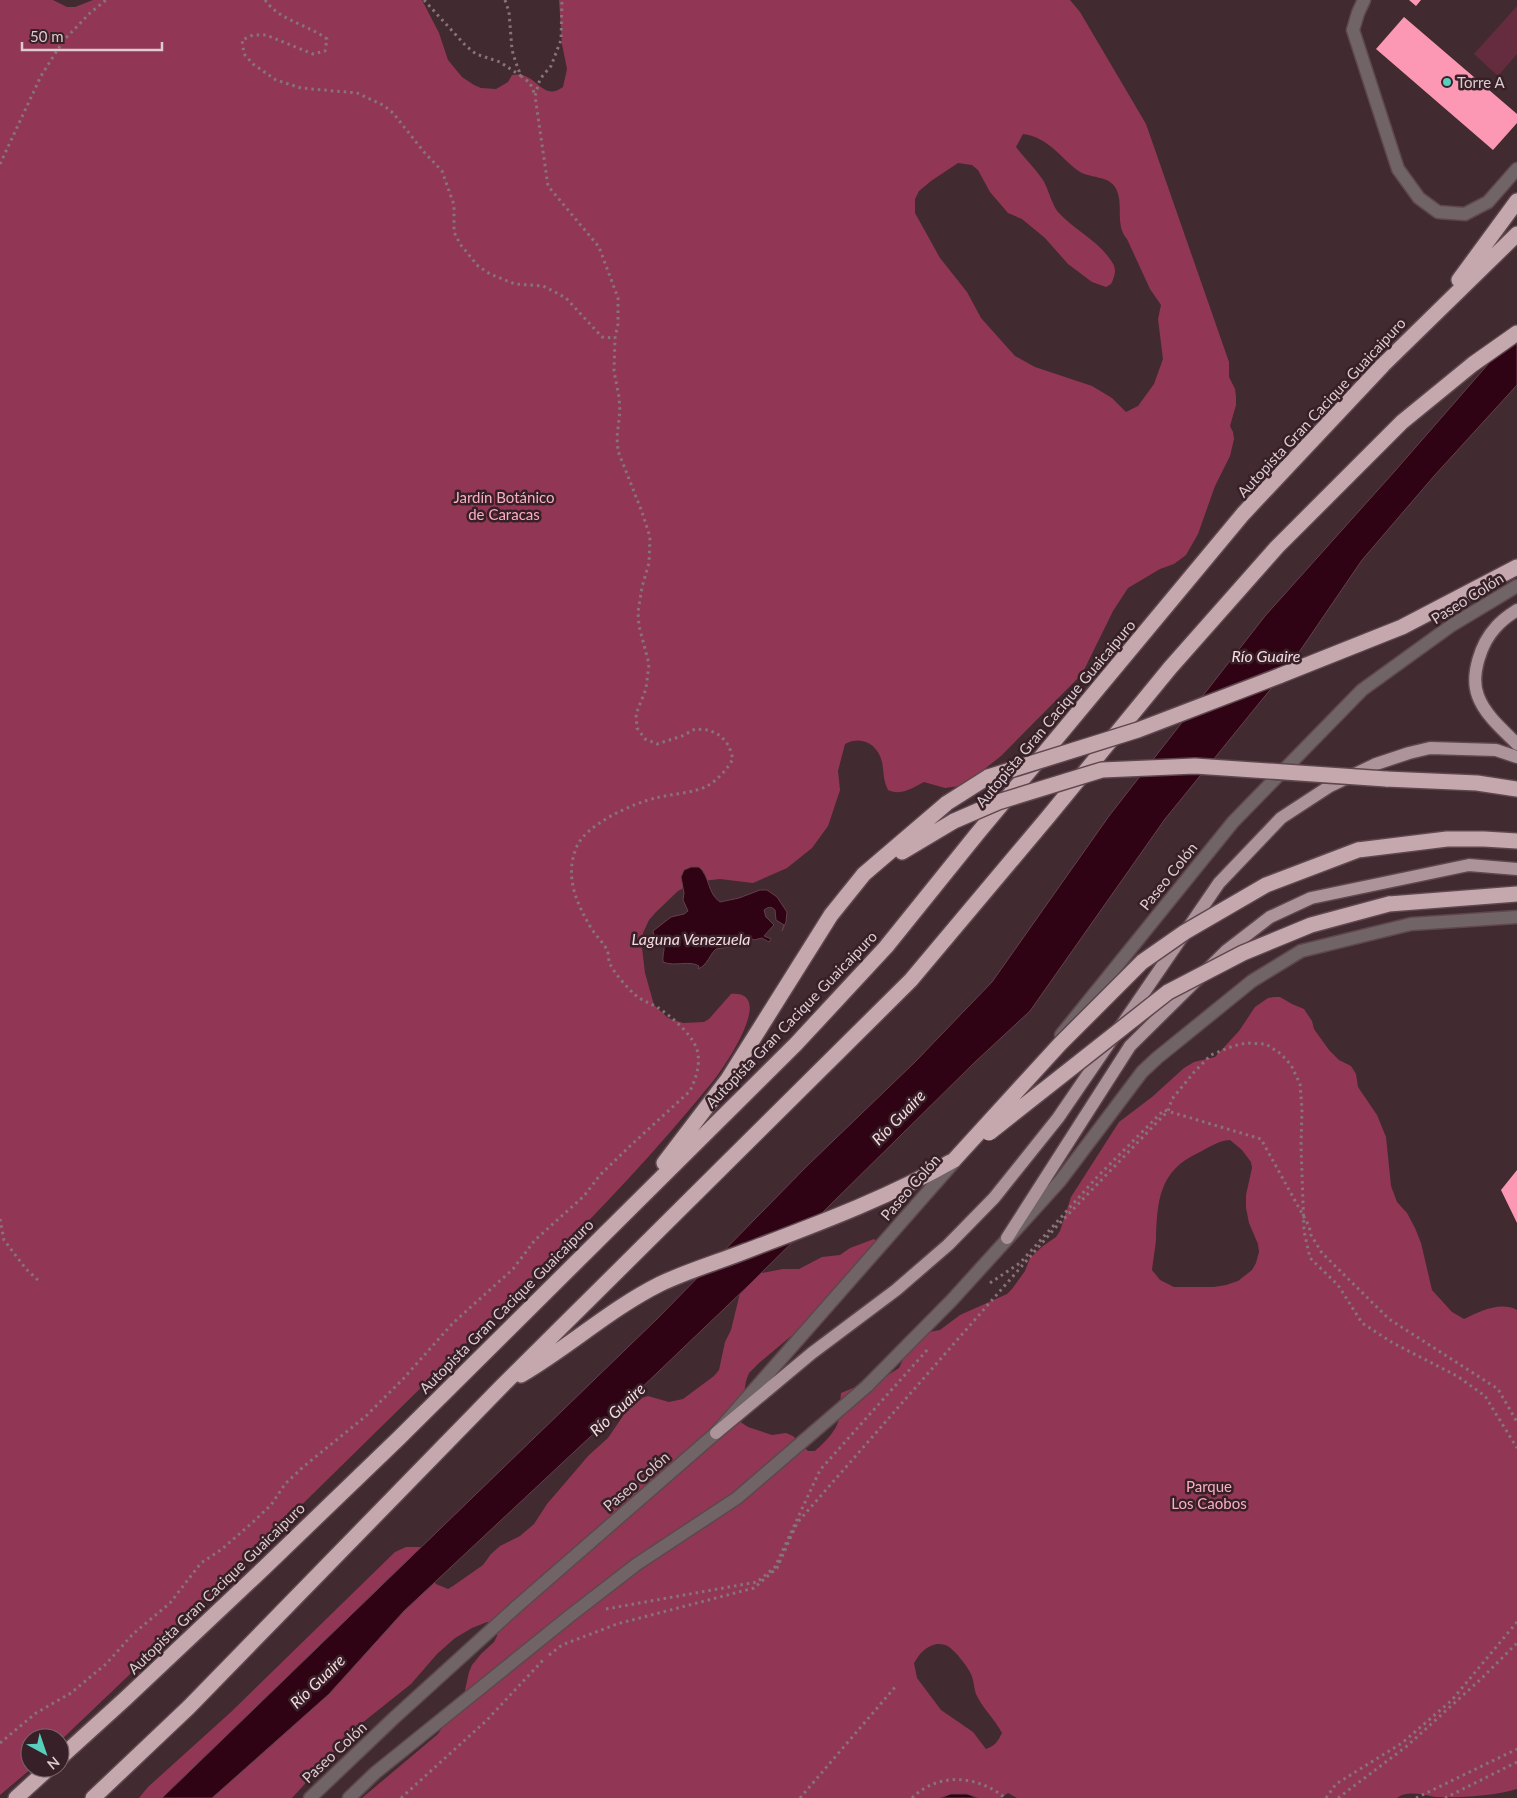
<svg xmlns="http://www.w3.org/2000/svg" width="1517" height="1798" font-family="Lato,sans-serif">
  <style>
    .green { fill: #642c3e }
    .forest { fill: #913755; fill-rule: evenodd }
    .water { fill: #300314; stroke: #643f4c }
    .building { fill: #fc98b4 }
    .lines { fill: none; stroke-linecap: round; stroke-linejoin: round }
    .minor-casing { stroke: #5e474e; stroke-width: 15 }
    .major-casing { stroke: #5e474e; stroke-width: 15 }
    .highway-casing { stroke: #5e474e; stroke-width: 18 }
    .path { stroke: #877378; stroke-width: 3; stroke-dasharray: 2.5 4; stroke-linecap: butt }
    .minor { stroke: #706466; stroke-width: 12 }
    .major { stroke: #ad949a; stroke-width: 12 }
    .highway { stroke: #c5a7ae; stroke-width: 15 }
    .highway-bridge-casing { stroke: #5e474e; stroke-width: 18; stroke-linecap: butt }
    .highway-bridge { stroke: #c5a7ae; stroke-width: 15 }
    .poi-dot { fill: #5acebd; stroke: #372027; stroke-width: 2 }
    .labels { text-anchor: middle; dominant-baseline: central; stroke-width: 5; stroke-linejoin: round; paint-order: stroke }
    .poi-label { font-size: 15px; fill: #dcccd0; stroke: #372027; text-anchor: start }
    .street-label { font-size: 15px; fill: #dcccd0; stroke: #372027 }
    .park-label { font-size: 15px; fill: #faaec2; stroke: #372027 }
    .water-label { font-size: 16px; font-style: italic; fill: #f5dae0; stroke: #372027 }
  </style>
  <rect width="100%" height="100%" fill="#422a31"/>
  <path class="green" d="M1517,6v48l-19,22 -24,-22z"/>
  <path class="forest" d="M0,0h53l14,7h8l18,-7h329l17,33 9,27 14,17 12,8 7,3 15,1 12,-7 4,-7c25,-5 29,28 51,12l4,-18 -5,-25 -3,-44h511l10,12 66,112 83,238v15l6,12 1,8v8l-6,21 3,6 1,7 -4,17 -15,30 -17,48 -12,21 -12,9 -14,5 -32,19 -15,23 -31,63 -81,82 -34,27 -7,3 -15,2 -21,-6c-12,6 -22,14 -36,8 -5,-10 -4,-18 -6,-28 -4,-18 -21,-27 -37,-18l-7,27 2,19 -12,36 -16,22 -25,20 -34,15 -33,-4 -17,2 -18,6 -7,4 -22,21 -7,8 -6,13 -1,15 3,25 9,32 14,13 15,5 21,-1 5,-3 22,-25c46,-4 -6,72 -17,86 -85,105 -182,199 -279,294 -103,101 -206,202 -309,304l-66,63v-3h-30v30h2l-32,27zM1023,134c26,3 38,25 57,38 11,6 28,4 35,15 10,16 -1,37 12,52l23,50 11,16 -3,14 5,40 -9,25 -16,22 -12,6 -14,-14 -20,-12 -57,-19 -20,-11 -34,-38 -14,-26 -27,-34 -25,-45v-14l4,-8 12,-10 27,-18 14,2 6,5 12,22 18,21 14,6 23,19 23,26 24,18 14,5 5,-3c4,-8 6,-15 1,-22 -13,-21 -38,-32 -54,-50 -7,-9 -9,-22 -15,-32 -8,-12 -18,-21 -27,-33z
    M1274,997h6l12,7 12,5 8,12 2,8 15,21 10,10 12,6 5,8 2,13 19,28 9,22 5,49 6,16 10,11 8,15 6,15 11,47 20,22 12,7c15,-7 36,-18 53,-9v479c-22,7 -59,9 -82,8 -12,-2 -28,-7 -38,1h-380l-9,-5 -7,5h-639l76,-64 26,-39 5,-23 3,-7 9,-11 13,-12 3,-6 1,-8 -4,-5 -7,-1 -15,6 -17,10 -18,16 -26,30 -54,43 -65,71h-153l9,-11 83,-75 164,-160 11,-5h15l7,11 4,21 4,5 12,5 5,-3 30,-21 8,-11 9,-8 20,-10 14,-12 13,-20 42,-49 19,-17 19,-28 15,-12 6,-2 21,6 14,-3 31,-23 5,-6 6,-28 6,-12 10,-41 15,-15 27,-5h16l23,-12 18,-2 10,-7 24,-9 5,4 -2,13 -13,19 -105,88 -10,10 -3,8 -7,40 9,6 24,8 14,-2 7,3 15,15h7c11,-10 24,-22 25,-38 1,-7 0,-13 1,-20l12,-5 14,-1 13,-7 19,-12 6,-13 24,-23 11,-2 20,-15 47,-21 5,-5 13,-18 5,-13 13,-12 13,-9 4,-6 11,-34 48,-75 33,-25 32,-29 10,-6 21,-5 24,-26 16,-24 13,-9zM1230,1140l12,10 9,12 1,6 -6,27v13l3,15 9,21 1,8 -3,11 -4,7 -14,11 -12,4 -12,2h-40l-14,-7 -8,-10c1,-10 3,-20 4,-30 1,-39 3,-69 42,-87 12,-6 19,-12 32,-13zM937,1644c3,0 6,0 8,1 8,2 23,22 26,29 3,7 3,14 5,20 6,14 19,25 26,39 -4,8 -7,13 -16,16l-13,-17 -32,-22 -24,-32 -3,-15c6,-10 12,-17 23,-19z"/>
  <path class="water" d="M1517,331v54l-83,91 -72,84 -71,104 -126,155 -135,192 -55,51 -226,223 -159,152 -186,174 -75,83 -117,104h-50l496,-480 149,-152 108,-104 77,-80 117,-166 156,-200 129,-144z
    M691,867h8c11,9 8,26 21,35l19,-4 21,-8h7l10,7 10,15 -1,10 -4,9 2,-6 -8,-5 -1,-10c-4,-4 -7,-3 -11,0l2,7 8,8 -10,11 7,3 -2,3 -7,-4 -8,2 -7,-4 -17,11 -14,2c-7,6 -8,16 -18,20l1,-3c-10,-6 -24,1 -36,-4 -1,-14 7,-17 -9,-26l-1,-5 18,-14 13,-3 4,-3 -5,-11 1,-7 -3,-16 3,-7z
    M951,1794h16l11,4h-38z"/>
  <path class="building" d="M1409,0h12l-5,6z
    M1404,17l113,97v9l-24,27 -117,-101z
    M1517,1170v53l-16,-33z"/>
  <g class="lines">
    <defs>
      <path id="minor" d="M1364,0l-6,13 -5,17 45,139 21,29 19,14 27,2 23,-12 29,-33
        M1061,1035l172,-213 129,-132 90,-65 65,-39
        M310,1798l84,-80 121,-110 201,-175 239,-272
        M349,1798l26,-25 196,-158 66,-51 100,-66 129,-111 86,-87 108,-119 82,-109 15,-14 95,-77 49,-30 110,-27 106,-7"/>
      <path id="major" d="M1517,610c-8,5 -15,10 -21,17 -15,16 -26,48 -18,69 7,19 25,34 39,48
        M1007,1238l123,-192 96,-95 44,-34 41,-19 158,-33 48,4
        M716,1433l96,-80 84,-63 52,-45 46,-47 64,-80 161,-235 62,-65 49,-32 46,-22 33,-11 21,-5 66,2 21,7"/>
      <path id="highway" d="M1459,280l58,-79
        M1279,676l123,-49 115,-60
        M1386,779l91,4 40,6
        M1358,850l89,-11h37l33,2
        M902,852l52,-31
        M1389,904l128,-10
        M664,1163l64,-84 103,-164 33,-41 83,-71
        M521,1375c48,-28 89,-66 139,-91 27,-13 58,-22 86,-33 71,-27 142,-53 208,-91
        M60,1758l65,-59 139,-131 135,-130 397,-394 90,-97 91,-113 266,-320 140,-149 134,-131
        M16,1798l33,-30
        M93,1798l96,-91 313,-321 409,-406 137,-163 122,-149 107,-121 125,-125 71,-58 44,-31"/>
    </defs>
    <use href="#minor" class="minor-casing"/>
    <use href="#major" class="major-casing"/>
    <use href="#highway" class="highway-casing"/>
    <path class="path" d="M265,0c15,21 42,24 62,39l-2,12 -12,3 -47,-19h-13l-11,5 2,14 9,10 23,16 25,8 56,5 26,12 10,8 31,39 18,19 12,34v27l6,12 18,22 12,8 25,10 28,2 12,6 11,6 36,39 13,1
      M424,0l42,46 10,8 24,8 21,14
      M505,0l4,12 3,38 4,13 5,13 9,7 5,12
      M0,164l41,-88 22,-35 27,-28 16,-13
      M0,1219l4,21 22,29 13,12
      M990,1283l30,-20 78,-87 66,-66 97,29 48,87 2,9 11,18 67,66 109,70 19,33
      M606,1609l151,-27 18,-15 45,-97 108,-121
      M549,1655l13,-10 55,-21 137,-36 23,-20 20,-45 259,-296 112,-116 4,-12 23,-28 16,-16 22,-9 13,-3 20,1 15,10 10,11 9,19 2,25 -1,37 3,85 6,27 28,27 24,38 31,20 64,33 28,20 32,52
      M0,1743l36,-30 35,-20 35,-29 27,-30 37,-31 31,-40 21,-14 31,-27 18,-17 14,-21 18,-17 63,-51 37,-37 50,-56 60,-54 22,-29 49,-44 16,-21 29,-28 61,-56c5,-11 10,-24 8,-37 -2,-17 -27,-38 -41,-47 -8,-4 -16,-7 -23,-13 -8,-8 -19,-20 -24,-30 -2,-4 -1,-10 -3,-14 -4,-8 -11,-14 -16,-22 -15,-26 -27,-52 -14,-82 10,-22 56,-43 79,-48 14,-4 39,-5 51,-12 11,-6 20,-17 26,-27l-4,-13 -8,-10 -12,-6 -14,-1 -13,7 -25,8 -12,-5 -8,-11 -1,-14 10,-25 3,-25 -10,-38 -1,-14 4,-25 7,-24 1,-26 -8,-25 -24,-61 -1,-14 3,-26 -1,-14 -5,-26 1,-33 3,-14v-26l-19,-51 -51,-61 -13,-90 5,-17 11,-13 10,-26 1,-40
      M401,1798l86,-78 57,-61
      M800,1798l96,-112
      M912,1798c26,-26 66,-23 93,0
      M1326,1798l10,-14 66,-41 50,-43 65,-78
      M1338,1798l69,-52 75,-68 35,-35
      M1416,1798l101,-49
      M1445,1798l72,-36"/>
    <use href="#minor" class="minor"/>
    <use href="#major" class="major"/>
    <use href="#highway" class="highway"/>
    <defs>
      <path id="highway-bridge" d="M947,803l41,-26 150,-47 141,-54
        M954,821l44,-19 104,-32 93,-4 191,13
        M989,1133l179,-141 75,-39 68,-28 78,-21
        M954,1160l106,-116 82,-82 43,-30 81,-47 92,-35"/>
    </defs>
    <use href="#highway-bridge" class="highway-bridge-casing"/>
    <use href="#highway-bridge" class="highway-bridge"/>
  </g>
  <circle class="poi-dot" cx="1447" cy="82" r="5"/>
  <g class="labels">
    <g class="poi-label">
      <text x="1457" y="82">Torre A</text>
    </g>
    <g class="street-label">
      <text transform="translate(1321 407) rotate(-47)">Autopista Gran Cacique Guaicaipuro</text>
      <text transform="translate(1467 598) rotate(-32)">Paseo Colón</text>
      <text transform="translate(1055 713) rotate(-50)">Autopista Gran Cacique Guaicaipuro</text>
      <text transform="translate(1168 876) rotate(-51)">Paseo Colón</text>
      <text transform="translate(791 1019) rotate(-46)">Autopista Gran Cacique Guaicaipuro</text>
      <text transform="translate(910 1187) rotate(-49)">Paseo Colón</text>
      <text transform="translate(506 1306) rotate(-45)">Autopista Gran Cacique Guaicaipuro</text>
      <text transform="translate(636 1481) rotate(-41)">Paseo Colón</text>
      <text transform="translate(216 1588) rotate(-44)">Autopista Gran Cacique Guaicaipuro</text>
      <text transform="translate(334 1752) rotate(-43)">Paseo Colón</text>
    </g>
    <g class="park-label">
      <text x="504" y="497">Jardín Botánico<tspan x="504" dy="17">de Caracas</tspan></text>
      <text x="1209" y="1486">Parque<tspan x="1209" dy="17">Los Caobos</tspan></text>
    </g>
    <g class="water-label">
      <text x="1266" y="655">Río Guaire</text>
      <text x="691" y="938">Laguna Venezuela</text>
      <text transform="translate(898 1117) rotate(-46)">Río Guaire</text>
      <text transform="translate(617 1409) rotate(-43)">Río Guaire</text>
      <text transform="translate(317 1681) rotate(-44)">Río Guaire</text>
    </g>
  </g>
  <g transform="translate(45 1753) rotate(140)"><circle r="24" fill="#372027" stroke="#79656b"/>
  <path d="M0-4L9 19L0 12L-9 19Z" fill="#5acebd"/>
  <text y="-8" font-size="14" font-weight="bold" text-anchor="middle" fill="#dcccd0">N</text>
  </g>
  <path d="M22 42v8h140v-8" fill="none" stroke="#dcccd0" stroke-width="2.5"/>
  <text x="30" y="42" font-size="15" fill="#dcccd0" stroke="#372027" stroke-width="4" paint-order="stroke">50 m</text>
</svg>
